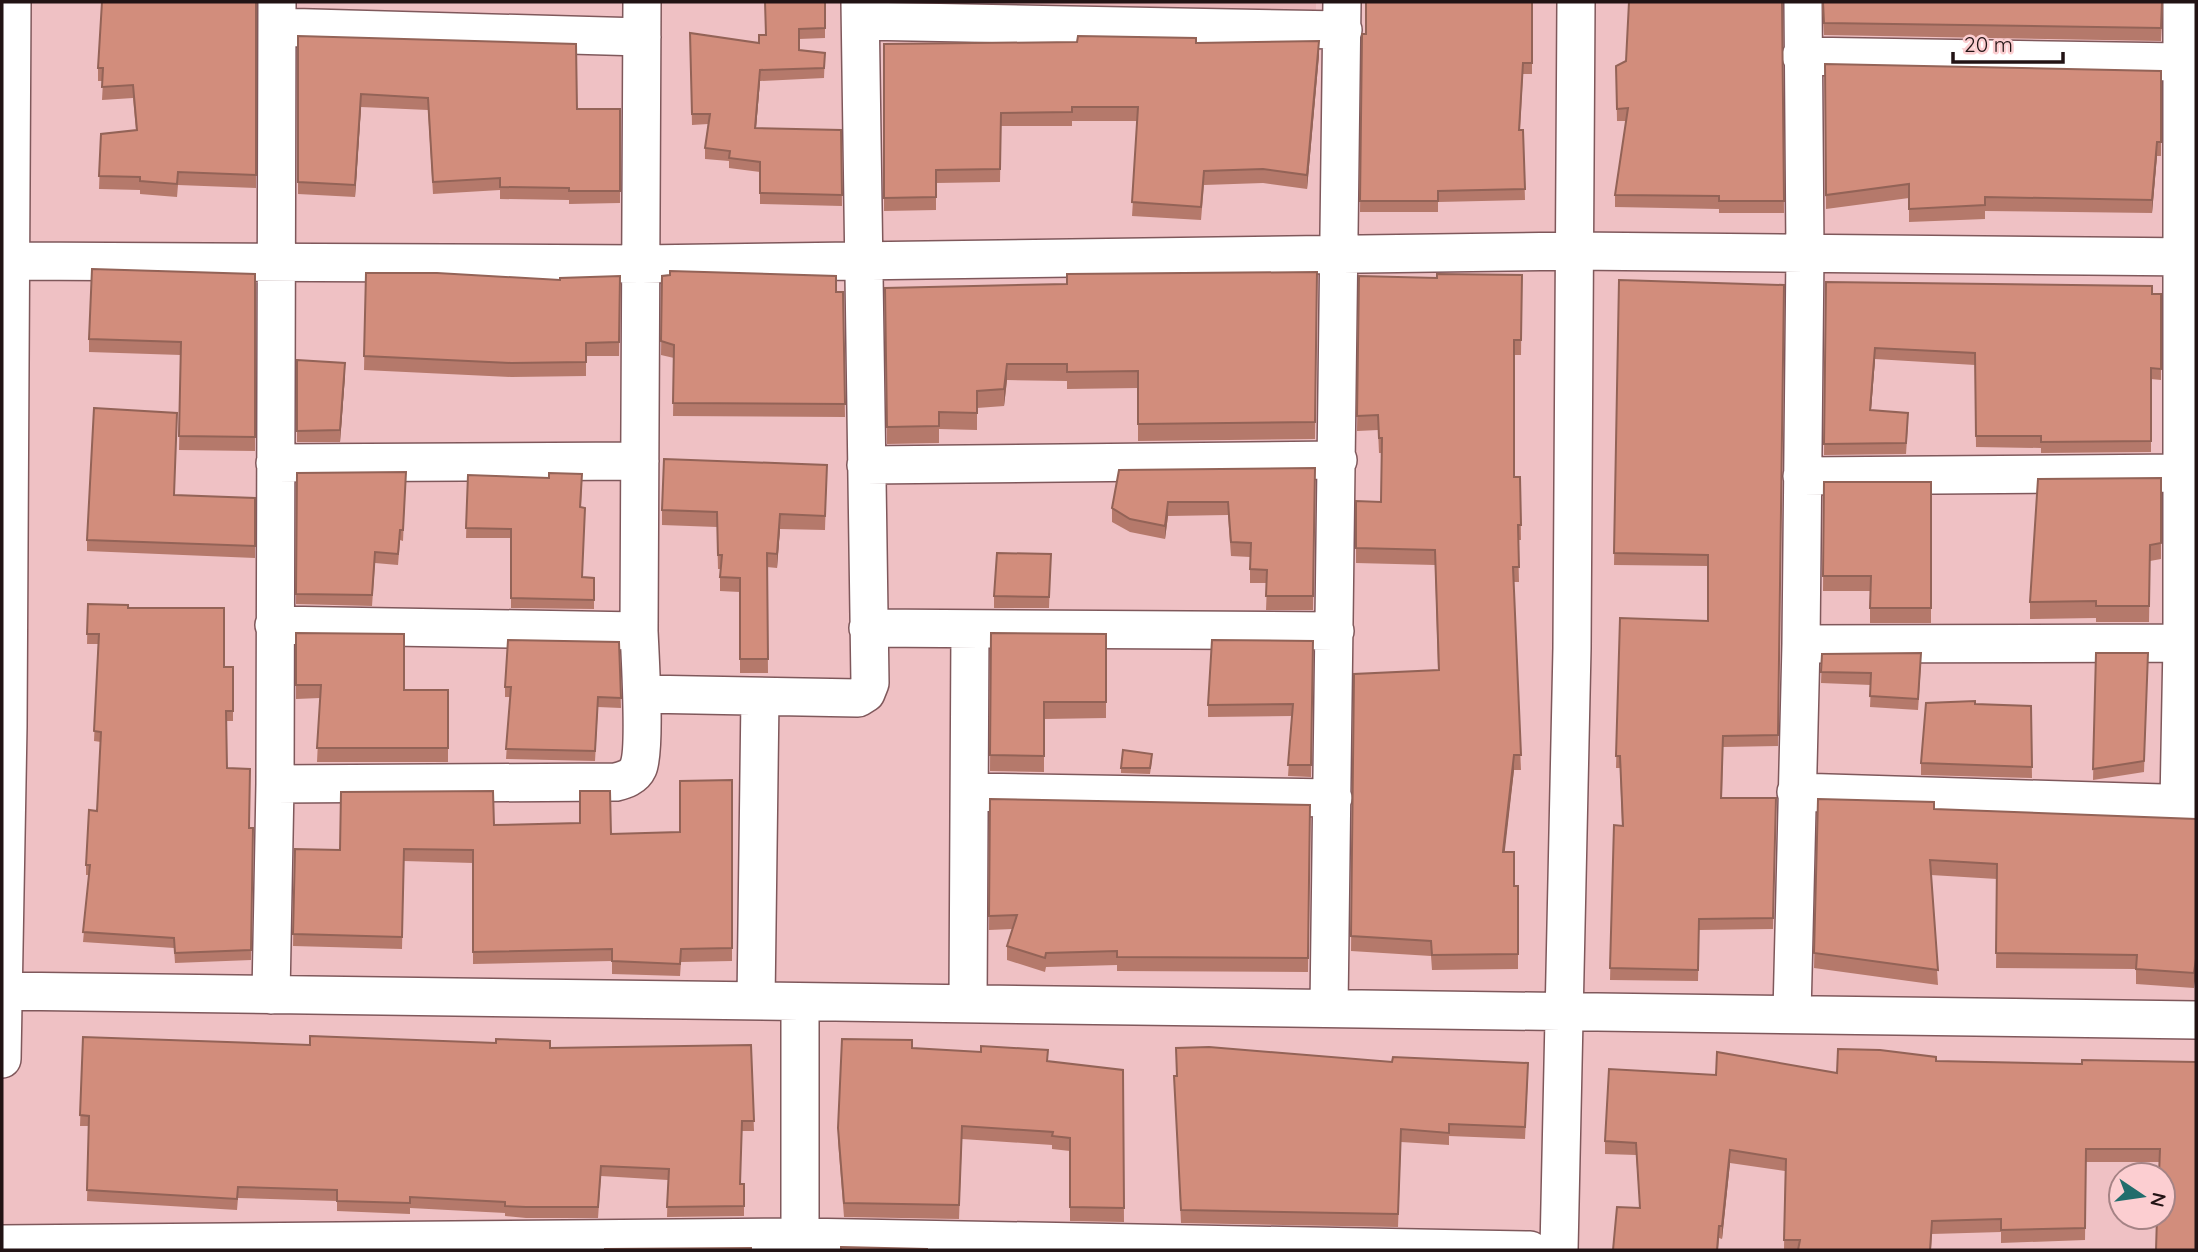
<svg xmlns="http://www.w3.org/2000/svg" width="2198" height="1252" font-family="Quicksand,sans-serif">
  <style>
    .built { fill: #e9b4b7 }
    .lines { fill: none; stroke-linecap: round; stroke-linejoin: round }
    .street-casing { stroke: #7f585b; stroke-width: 40 }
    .street { stroke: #fff; stroke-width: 37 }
    .wall { fill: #b5796b }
    .shaded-wall { fill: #936357 }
    .building { fill: #d28d7c; stroke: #936357; stroke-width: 2 }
  </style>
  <rect width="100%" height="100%" fill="#efc1c4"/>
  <path class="built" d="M991,2h325v14h-324z"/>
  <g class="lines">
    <defs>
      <path id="street" d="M861,21l482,9
        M277,27l365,10
        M1801,56l380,6
        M11,261l631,3 931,-13 623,6
        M275,463l365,-2
        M866,465l472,-5
        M1802,476l381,-3
        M274,625l365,6
        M868,628l467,3
        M1801,644l395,-1
        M642,694l216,4 8,-5 4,-10 -10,-681
        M275,784l341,-2c8,-2 18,-5 22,-14 8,-17 2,-113 1,-137l3,-629
        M970,792l363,6
        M1796,792l400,12
        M2179,804l3,-161v-641
        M2,991l2194,29
        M271,995l4,-211 2,-782
        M756,1001l4,-304
        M968,1004l2,-375
        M1329,1008l13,-1006
        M1792,1014l9,-370 4,-392 -2,-250
        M2,1059l6,-333 4,-724
        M2,1244l798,-7 730,13
        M800,1250v-248
        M1559,1250l13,-602 4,-646"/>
    </defs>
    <use href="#street" class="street-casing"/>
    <use href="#street" class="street"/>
  </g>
  <path class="wall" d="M256,2v186l-78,-3 -1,12 -37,-3v-4l-41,-1 2,-55 35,-4 -3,-32 -31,2 1,-19h-5v-13z
    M765,2l60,26v10l-26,1v11l26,3 -1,25 -64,3 -4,47 85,2 1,76 -82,-2v-32l-31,-4v-7l-24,-2v-11l3,-24 -16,1 -2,-92 69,10 7,-8z
    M1532,2v72h-9l-3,56h3l2,70 -87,2v10h-78l2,-178z
    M1782,2l2,211h-65v-4l-104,-2v-12l11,-74h-9l-1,-55z
    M1822,2h341l-2,39 -337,-6z
    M298,36l279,73h43v94l-51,1v-4l-69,-1v-9l-67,4 -5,-84 -67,-3 -6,90 -57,-3z
    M1196,43l123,12 -12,134 -44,-6 -59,2 -3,35 -69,-4 6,-95h-66v5h-71l-1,56 -64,1v27l-52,1v-167z
    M1825,64l336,7v85h-4l-5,57 -167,-2v8l-76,3v-24l-83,11z
    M1317,272l-2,167 -177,2v-53l-71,1v-8l-60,-1 -3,26 -27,2v22l-38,-1v14l-52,1 -2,-156 182,-4z
    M366,273l194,7 60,-4 -1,80h-33v20l-75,1 -147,-7z
    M255,274v177l-76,-1 2,-95 -92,-3v-13z
    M1522,275l-1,80h-7v122h6l1,63h-3l1,42h-6l8,188h-7l-10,82 10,34h4v83l-86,1 -1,-14 -80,-5 3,-277 84,-4 -3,-105 -79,-2v-62l25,1 1,-49h-3l-1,-23 -21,1 2,-155 78,2z
    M662,276l181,16 2,125 -172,-1 1,-58 -13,-3z
    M1619,280l165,5 -6,461 -55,1 -1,51h54l-3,131 -74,1 -1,51 -88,-1 4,-155 8,1 -2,-58h-4l4,-150 88,3v-55l-94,-1z
    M1826,282l335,12v86l-10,-1v73l-110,1v-5l-65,-1 -1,-82 -100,-6 -4,51 37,14 -2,30 -82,1z
    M297,360l48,15 -5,67h-43z
    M827,465l-2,65 -45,-1 -3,39 -10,-1 1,106h-28v-81l-20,-1v-22h-2l-1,-42 -55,-2v-15z
    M1315,468l-2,142h-47l1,-27h-17v-26l-19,-1 -3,-41 -60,1 -3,23 -35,-7 -18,-10v-14z
    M406,472l-3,69 -3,-1 -2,25 -23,-2 -3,43 -76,-2 1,-131z
    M468,475l114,9 -1,23 1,70 12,1v31l-83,-1v-70h-45z
    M2161,478v81l-11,2 -1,61h-53v-4l-66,1v-17z
    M1824,482h107v141h-61v-32h-47z
    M255,498v60l-168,-7v-11z
    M1051,554l-2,54h-55v-12z
    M88,604l40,4 96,59h9v54h-6v47l22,60h4l-2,132 -76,3 -1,-15 -91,-6 6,-67h-3v-10l11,-54 4,-69 -7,-1 4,-97h-11z
    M296,633l108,57h44v72h-131l3,-64 -24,1z
    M991,633l115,1v84l-62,1v53l-54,-1z
    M1313,641l-2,136 -23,-1 4,-60 -84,1v-12z
    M619,642l2,66 -23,-1 -3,54 -89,-2 4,-62h-5v-10z
    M2096,653h52l-4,119 -51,8z
    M1822,654l99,11 -3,45 -48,-3 1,-22 -50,-2z
    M2031,706l1,72 -111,-3v-12z
    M1152,760l-2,14 -29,-1v-5z
    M732,780v181l-51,1 -1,14 -68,-2v-13l-139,3v-101l-69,-2 -2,88 -109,-3 2,-97 45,1 154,-25 117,9 69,-2z
    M990,799l320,6 -2,167 -191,-1v-6l-71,2 -1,5 -38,-12v-14l6,-17 -24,1z
    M1818,799l116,10 262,10 -2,169 -58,-4v-15l-140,-1 1,-89 -66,-4 7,110 -124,-17z
    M83,1037l227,8 240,3 201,-3 3,86h-12l-2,53h4v32l-77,1 1,-37 -67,-4 -3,42h-72l-21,-2v-3l-95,-5v6l-73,-3v-10l-99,-3 -1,12 -150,-9 2,-75h-9z
    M912,1048l211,22 1,152 -54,-1v-70l-18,-2v-4l-90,-6 -3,80 -115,-2 -6,-76v-13z
    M1936,1061l146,3 114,-2 -37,100h-73l-1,78 -84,3v-11l-69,2 -1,16h-147l1,-79 -55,-8 -8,76 -3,-1 -1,12h-105l27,-42 -4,-53 -31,-1v-13l111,-66 121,-2z
    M1528,1075l-3,64 -76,-3v9l-48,-3 -3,85 -217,-4 -7,-147z"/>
  <path class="shaded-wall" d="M1319,41v14l-12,134v-14z
    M760,70v11l-5,58v-11z
    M361,94v13l-6,90v-12z
    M2157,142v14l-5,57v-13z
    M1875,348v11l-5,63v-12z
    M345,363v12l-5,67v-12z
    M1007,364v16l-3,26v-17z
    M1168,502v14l-3,23v-13z
    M780,514v15l-3,39v-14z
    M1514,755v15l-11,97v-15z
    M2196,959v15l-2,14v-15z
    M1730,1150v13l-8,76v-13z"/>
  <path class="building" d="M102,2h154v173l-78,-3 -1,12 -37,-3v-4l-41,-1 2,-42 36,-4 -4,-45 -31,2 1,-19h-5z
    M765,2h60v26l-26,1v21l26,3 -1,15 -64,2 -5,58 86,2 1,65 -82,-2v-31l-31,-4 1,-7 -25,-3 5,-34h-18l-2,-81 69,10v-8h7z
    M1366,2h166v61h-9l-4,67h4l2,59 -87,2v10h-78l2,-167h4z
    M1629,2h153l2,199h-65v-5l-104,-1 13,-87 -11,1 -1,-43 10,-5z
    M1823,2h339l-1,26 -337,-5z
    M298,36l278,8 1,65h43v82h-51v-3l-69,-1v-9l-67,4 -5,-84 -67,-4 -6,91 -57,-3z
    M1078,36l118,2v5l123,-2 -12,134 -44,-6 -59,2 -3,36 -69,-5 6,-95h-66v5l-71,1 -1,56 -64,1v27l-52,1v-154l193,-2z
    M1825,64l336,7v71h-4l-5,58 -167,-3v8l-76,4v-25l-83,11z
    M92,269l163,5v163l-76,-1 2,-94 -92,-3z
    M670,271l166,5v16h7l2,112 -172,-1 1,-58 -13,-4 1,-65 8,-1z
    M1317,272l-2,150 -177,2v-53l-71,1v-8h-60l-3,25 -27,2v22l-38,-1v14l-52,1 -2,-139 182,-4v-10z
    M366,273h71l123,7v-2l60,-2 -1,66 -33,1v19l-75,1 -147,-7z
    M1437,274l85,1 -1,65h-7v137h6l1,48h-3l1,42h-6l8,188h-7l-11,97h11v34h4v68l-86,1 -1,-14 -80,-5 3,-262 85,-4 -4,-120 -79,-2v-47l25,1 1,-64h-3l-1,-23 -21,1 2,-140 78,2z
    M1619,280l165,5 -6,450 -55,1 -2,62h55l-3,120 -74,1 -1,51 -88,-2 4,-143 9,1 -3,-70h-4l4,-138 88,3v-66l-94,-2z
    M1826,282l326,4v8h9v75l-10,-1v73l-110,1v-6h-65l-1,-83 -100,-5 -5,62 38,3 -2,30 -82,1z
    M297,360l48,3 -5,67 -43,1z
    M94,408l83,5 -3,82 81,3v48l-168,-6z
    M664,459l163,6 -2,51 -45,-2 -3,40 -10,-1 1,106h-28v-81l-20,-1 2,-22h-4l-1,-43 -55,-2z
    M1315,468l-2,128h-47l1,-26 -17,-1 1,-26 -20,-1 -3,-40h-60l-3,24 -35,-7 -18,-11 7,-38z
    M406,472l-3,58h-3l-2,24 -23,-2 -3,43 -76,-1 1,-121z
    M549,473l33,1 -2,33 5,1 -3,69 12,1v22l-83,-2v-69l-45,-1 2,-53 81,3z
    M2161,478v65l-11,2 -1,61h-53v-5l-66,1 8,-123z
    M1824,482h107v126h-61l1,-32h-48z
    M997,553l54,1 -2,43 -55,-1z
    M88,604l40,1v3h96v59h9v44h-7l1,57 23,1 -1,59h4l-2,122 -76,3 -1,-15 -91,-6 7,-67h-4l3,-55 8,1 4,-79 -7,-1 5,-97h-12z
    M296,633l108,1v56h44v58h-131l4,-63h-25z
    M991,633l115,1v68h-62v54l-54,-1z
    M508,640l111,2 2,56 -23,-1 -3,54 -89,-2 5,-62h-6z
    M1212,640l101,1 -2,124h-23l5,-61 -85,1z
    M1921,653l-3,46 -48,-3 1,-23 -50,-1 1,-18z
    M2096,653h52l-4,108 -51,8z
    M1975,701v3l56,2 1,61 -111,-4 5,-60z
    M1123,750l29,4 -2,14h-29z
    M732,780v168l-51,1 -1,15 -68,-3v-12l-139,3v-102l-69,-1 -2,88 -109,-3 2,-85 45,1 1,-58 152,-1 1,34 86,-2v-32h30l1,43 69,-2v-51z
    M990,799l320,6 -2,153 -191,-1v-6l-71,2 -1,5 -38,-12 10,-31 -28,1z
    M1818,799l116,3v7l262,10v140l-2,14 -58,-4 1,-14 -141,-2 1,-89 -67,-4 8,110 -124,-17z
    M310,1036l186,7v-4l54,2v7l201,-3 3,76h-12l-2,63h4v22l-77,1 2,-38 -68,-3 -3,41h-72l-21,-1v-4l-95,-5v6l-73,-2v-11l-99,-3 -1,12 -150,-9 2,-74 -9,-1 3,-78 227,8z
    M842,1039l70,1v8l69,4v-6l67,4 -1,11 76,9 1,138 -54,-1v-69l-18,-2 1,-4 -91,-6 -3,79 -115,-2 -6,-75z
    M1209,1047l183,15 1,-5 135,6 -3,64 -76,-3v9l-48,-4 -3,85 -217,-4 -7,-134h3l-1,-28z
    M1838,1049l42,1 56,7v4l146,3v-4l114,2v188h-40l1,-33h6v-42h-4l1,-26h-74l-1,79 -84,2v-11l-69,2 -2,29h-132l2,-10h-16l2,-81 -56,-9 -8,76h-3l-2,24h-104l4,-43 23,1 -4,-65 -31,-2 4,-72 107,6 1,-23 120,21z
    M841,1247l86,2v1h-86z
    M751,1248v2h-146v-1z"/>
  <rect width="2198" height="1252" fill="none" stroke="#221314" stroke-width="7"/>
  <g transform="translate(2142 1196) rotate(103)"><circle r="33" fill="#fcced1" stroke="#a58385" stroke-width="2"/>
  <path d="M0-5L12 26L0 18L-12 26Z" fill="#216d6c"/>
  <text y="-10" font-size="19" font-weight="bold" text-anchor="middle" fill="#221314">N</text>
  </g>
  <path d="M1953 52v10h110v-10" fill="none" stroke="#221314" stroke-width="3.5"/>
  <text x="1964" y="52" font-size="21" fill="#221314" stroke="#fcced1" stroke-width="5" paint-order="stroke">20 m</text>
</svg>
